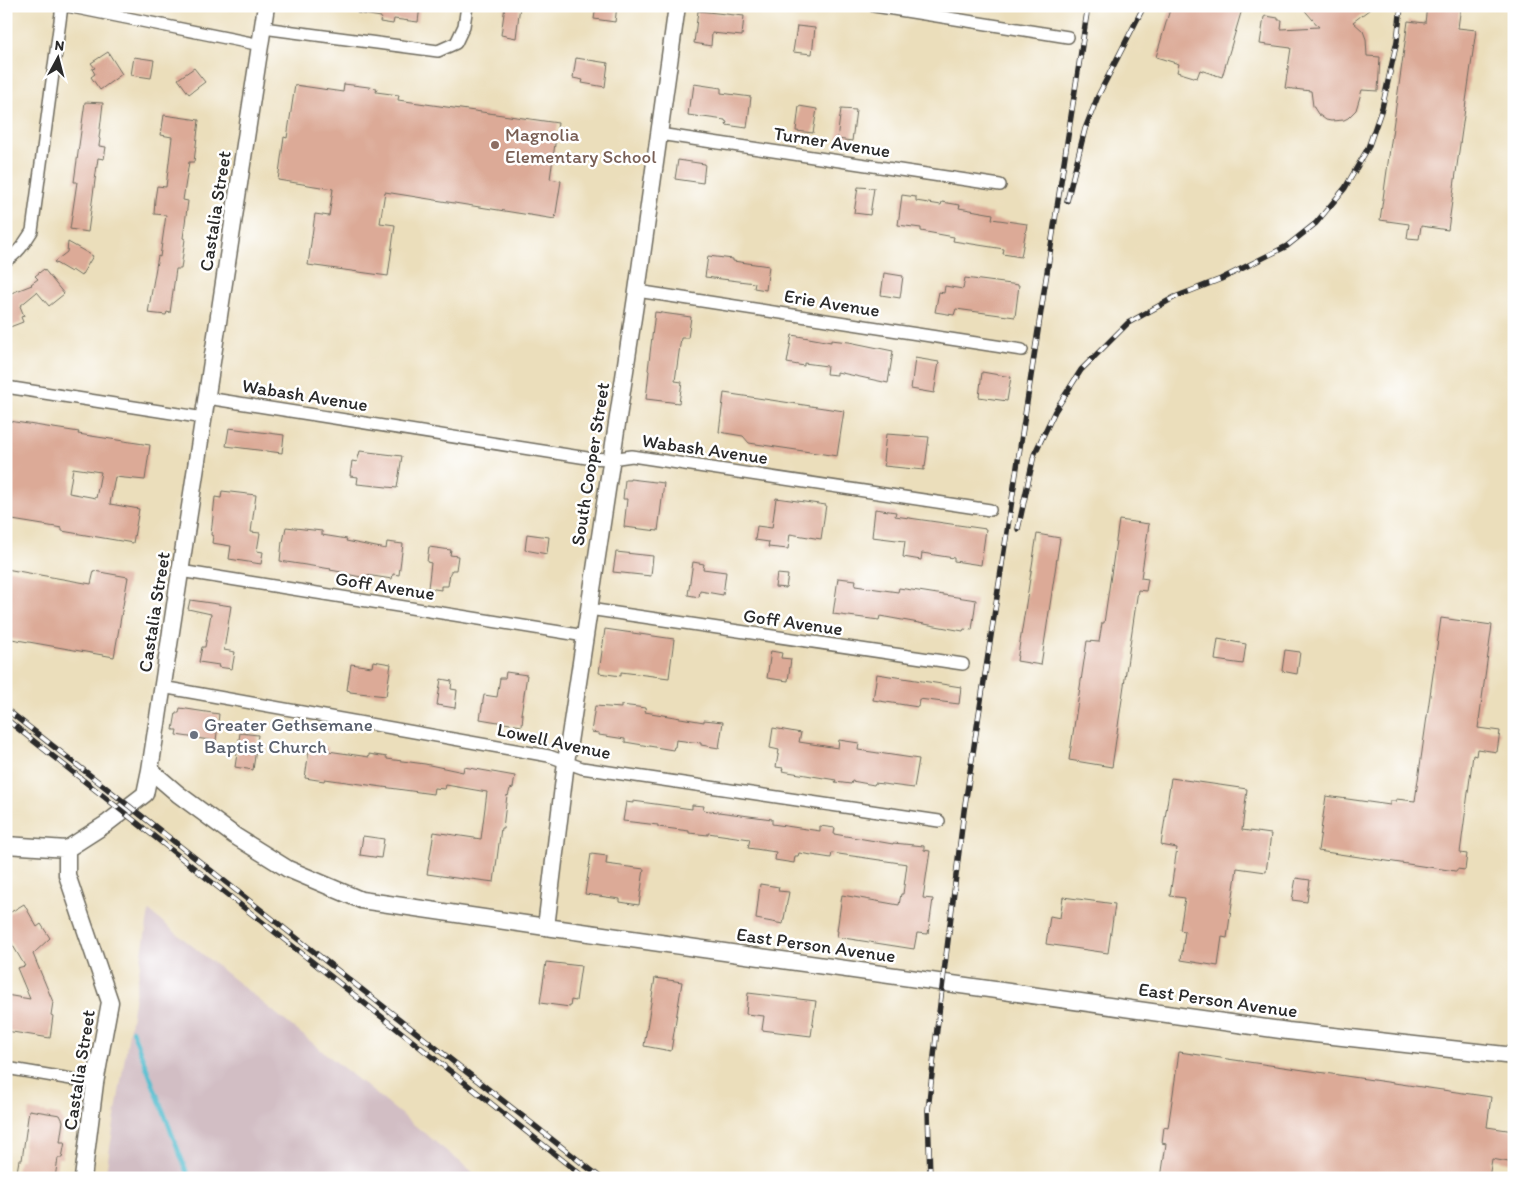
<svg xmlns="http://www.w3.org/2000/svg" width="1520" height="1184" font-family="Itim,sans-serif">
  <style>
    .industrial { fill: #d2bec4 }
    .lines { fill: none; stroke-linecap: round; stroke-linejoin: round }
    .stream { stroke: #53bdcf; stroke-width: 4.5 }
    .building { fill: #dcaa97; fill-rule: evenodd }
    .street-casing { stroke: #6e6a5d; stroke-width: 14 }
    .secondary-casing { stroke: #6e6a5d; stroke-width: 19 }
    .street { stroke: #fff; stroke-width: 11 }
    .secondary { stroke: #fff; stroke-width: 16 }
    .rail-casing { stroke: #2b2b2b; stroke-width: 5.5 }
    .rail { stroke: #fff; stroke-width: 4; stroke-dasharray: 11; stroke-linecap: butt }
    .education-dot { fill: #8d6e63; stroke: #fff; stroke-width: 2 }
    .worship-dot { fill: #6b7280; stroke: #fff; stroke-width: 2 }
    .labels { text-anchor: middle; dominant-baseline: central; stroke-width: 5; stroke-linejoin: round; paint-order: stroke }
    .education-label { font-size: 19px; fill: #785e54; stroke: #fff; text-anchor: start }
    .street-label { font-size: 19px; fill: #2b2b2b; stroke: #fff }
    .worship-label { font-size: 19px; fill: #5b616d; stroke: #fff; text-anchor: start }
  </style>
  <rect width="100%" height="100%" fill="#fff"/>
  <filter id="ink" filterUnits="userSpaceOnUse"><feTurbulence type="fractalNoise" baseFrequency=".02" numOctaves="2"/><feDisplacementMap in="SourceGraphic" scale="10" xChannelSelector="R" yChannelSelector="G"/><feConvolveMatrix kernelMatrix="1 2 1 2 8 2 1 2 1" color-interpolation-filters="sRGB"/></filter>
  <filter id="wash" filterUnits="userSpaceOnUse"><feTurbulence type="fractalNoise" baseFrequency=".0096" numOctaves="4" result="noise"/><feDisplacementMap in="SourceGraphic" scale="20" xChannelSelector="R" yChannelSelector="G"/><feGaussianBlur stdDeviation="1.12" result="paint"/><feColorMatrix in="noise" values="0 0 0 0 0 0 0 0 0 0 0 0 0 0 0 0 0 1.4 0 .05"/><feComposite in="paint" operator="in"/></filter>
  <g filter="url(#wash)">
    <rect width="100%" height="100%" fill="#ebdebb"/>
    <path class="industrial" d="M149,911l331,267h-375z"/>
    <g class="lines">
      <path class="stream" d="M132,1030l57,148"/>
    </g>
    <g id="blocks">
      <path class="building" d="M357,6h63l-2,16 -24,-3 -1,5 -13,-2 1,-5 -24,-4z
        M505,6h15l-4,32 -15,-3z
        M596,6h21l-2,16 -21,-3z
        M1171,6h72l-21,71 -22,-7 -3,8 -20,-6 2,-8 -23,-7z
        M1301,6h73l-21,16 10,9 3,8 1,17 13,1 -2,34 -16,-1 -6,20 -8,8 -4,2 -13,1 -5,-1 -8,-6 -5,-8 -2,-15 -26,-3 6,-40 -31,-4 4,-27 2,-1 12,2v2h4l-1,9 38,-2z
        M1427,6h34l-3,22 18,2 -28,200 -27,-4 -2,13 -12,-1 2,-14 -29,-4 28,-199 17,2z
        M698,11l46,5 -2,20 -30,-3 -1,13 -17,-3z
        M797,26l18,2 -3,26 -19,-2z
        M108,52l14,22 -22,16 -9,-13 4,-3 -3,-5 3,-1 -4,-5z
        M134,57l20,3 -3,18 -20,-3z
        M576,58l32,5 -3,24 -23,-4 1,-3 -10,-2z
        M194,68l11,14 -16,12 -11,-15z
        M344,84l33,4 -1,4 23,3 -1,5 160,23 -8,56 11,2 -6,38 -170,-27 -5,31 15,2 -7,51 -80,-11 7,-51 14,2 4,-27 -55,-9 6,-43 3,1 8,-53 48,7z
        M694,84l27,4v5l30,4 -4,31 -21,-3 1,-3 -2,-1v-1l-37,-5 2,-16h2z
        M85,102l18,1 -4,35 1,1 -1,7 7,1 -2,12 -6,-1 -10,74 -18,-3 7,-47h-3z
        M799,106l18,3 -4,24 -17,-2z
        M841,109l15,1 -4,31 -15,-2z
        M164,115l35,5 -5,42h-5l-6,38 5,1 -5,37 2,1 -4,30h-5l-6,44 -3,-1 -1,3 -18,-2 10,-57 2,1 6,-42 -12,-1 1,-15 2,-13 9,1 6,-50 -11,-2z
        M678,160l27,4 -2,19 -28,-4z
        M858,187l16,1 -4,27 -16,-2z
        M902,195l14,2v4l25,4 1,-3 18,3 -1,3 34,6 -1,5 35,5 -6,33 -18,-3 1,-5 -51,-8 1,-4 -33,-6v-3l-23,-3z
        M68,242l25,14 -12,20 -9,-6 -1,2 -17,-10 13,-10z
        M708,256l25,3v2l36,5 -3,24 -12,-2 1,-5 -50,-6z
        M44,269l20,25 -15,12 -12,-14 -17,14 4,10 -3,1 2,5 -13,5 -4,-9v-23l26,-10 -1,-1 7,-5 -3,-3z
        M884,273l19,3 -3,22 -19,-3z
        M965,278l54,7 -4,32 -59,-8 -2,6 -19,-3 4,-20 5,1 1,-7 18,3z
        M655,312l36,5 -3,21h-7l-6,43 7,1 -3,21 -33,-4 3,-28 -1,-1z
        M792,335l39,7v-2l18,2 44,9 -5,32 -51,-11v3l-11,-1 1,-8 -23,-3v3l-17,-3z
        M915,358l24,4 -5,31 -23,-4z
        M982,372l29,5 -4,24 -28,-4z
        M724,393l120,18 -7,45 -88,-13 -6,-7 -24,-4z
        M9,421l70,11 -1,2 72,11 -5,35 -30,-3 -5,27 29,5 -6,34 -71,-12v-3l-56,-9v-82zM73,468l28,4 -5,26 -27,-5z
        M229,428l55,7 -2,18 -56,-7z
        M886,434l43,3 -4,30 -1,-1v4l-40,-4 1,-4 -2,-1z
        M360,451l42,5 -5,32 -40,-4 1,-7 -8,-1 2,-15 5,1z
        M630,479l34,4 -6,48 -34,-4 3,-28h-4l2,-19h5z
        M222,491l34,4 -5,37 9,1 -3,18 6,1 -2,12 -32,-5 2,-13 -19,-3 1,-7 -2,-1 4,-38 6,1z
        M776,498l50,7 -5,34 -31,-5 -2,15 -20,-2 1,-5 -14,-2 2,-14 15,2z
        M875,509l21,3 -1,4 91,13 -5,36 -27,-4v-3l-32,-5 -1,7 -18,-3 2,-16 -33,-4z
        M1119,520l30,4 -8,54 7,1 -2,12 -8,-1 -26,177 -43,-7 18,-119 12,1 3,-19h2z
        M286,527l36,4v4l25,4 -1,2 40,8 1,-7 16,2 -4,31 -6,-1 -1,5 -26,-4v3l-20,-4 1,-1 -17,-3 1,-1 -51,-8 2,-19h1z
        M527,534l22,3 -2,17 -22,-4z
        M1037,534l23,4 -19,127 -24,-4z
        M429,547l22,3 -1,5 8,1 -2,14h-4l-2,3 -2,13h-7v4l-13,-2 3,-25 -4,-1z
        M616,552l37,4 -2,20 -38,-4z
        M693,562l11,2 -1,5 23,3 -3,23 -23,-4 -1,6 -11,-2z
        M6,569l85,15 3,-13 34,6 -14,80 -108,-19z
        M777,574l11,1 -2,13 -11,-1z
        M838,578l18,2 -1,6 43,6 1,-4 77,12 -4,30 -8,-1 -1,2 -83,-15 -1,4 -46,-6z
        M190,600l41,6 -7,44 11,2 -3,17 -14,-2 1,-2 -20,-3 3,-15h3l6,-33 -23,-5z
        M1441,618l51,7 -14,103 22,3 -3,21 -20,-3 -1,7 -3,-1 -13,98 7,1 -2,16 -8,-1v2h-2l-13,-2 -124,-18 8,-55 64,9v-4h6v-2l19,2z
        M605,629l69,10 -5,39 -48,-6v4l-22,-3z
        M1218,639l28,5 -3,20 -28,-4z
        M1285,650l15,2 -3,22 -15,-3z
        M771,651l11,2 -1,5 10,1 -3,22 -21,-3z
        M373,661l18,3 -5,32 -36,-4v-1l-3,-1 4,-26 21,3z
        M506,672l21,3 -6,39h2l-1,12 -42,-7 4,-24 13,2 3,-19h5z
        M877,674l84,13 -2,17 -40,-5 -1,8 -45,-7z
        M441,679l11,2 -1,8 6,1 -2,18 -18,-3z
        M621,705l25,3 -1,4 59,10v-2l19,2 -4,26 -18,-3v-2l-25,-3 -1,7h-1l-1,3 -48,-8v-3l-26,-4v-2l-8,-1 4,-26 26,2z
        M180,708l39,6 -3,27 -40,-6 1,-5h-4l3,-17h3z
        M773,728l28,5 -2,9 39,6 1,-8 20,3 -1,7 61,9 -5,29 -39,-5 -1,2 -22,-4 -1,3 -16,-2 1,-2 -54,-9 1,-3 -7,-1 3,-17 -9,-2z
        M240,733l18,2 -5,35 -18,-3z
        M312,744l16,3v4l41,6v-3l18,3v2l38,5 38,8 1,-5 51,9 -2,12 -3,1 -2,7 -1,-1 -4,33h-2l-7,54 -31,-4v1l-36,-5 7,-42 47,7 6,-47 -41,-7 -1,4 -11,-1 -1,6 -108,-15 -1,2 -19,-3 4,-28h2z
        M1171,778l76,11 -5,41 29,4 -5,38 -29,-4 -10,70 -5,-1 -4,29 -37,-6 4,-29 -5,-1 5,-32 -15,-2 7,-48 -16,-3z
        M633,801l59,8v-4l12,1 -1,4 69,9v5l48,7v-5l15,2 -1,6 59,10v-1l31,3v4l6,1 -7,47 10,1 -5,35 -11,-1 -3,16 -77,-12 1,-6h-1l5,-36 57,10 2,-11h2l4,-30 -75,-11 -1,5 -32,-5 -1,3h-3l-1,7 -19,-3 1,-8 -28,-4 2,-9 -42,-6v2l-19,-2v-2l-31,-4v-2l-35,-4 3,-19 7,1z
        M363,836l21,3 -3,19 -21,-3z
        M591,854l16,2 -1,8 38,5 -5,36 -19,-3v-3l-35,-5z
        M1296,878l14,2 -3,22 -15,-2z
        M760,884l19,3 -1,4 11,1 -6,32 -27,-5z
        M1063,897l52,7 -7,49 -62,-9 4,-28 10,2z
        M24,904l13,23 4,-3 9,14 -17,16 20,48 -2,13 2,1 -3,22 -44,-7v-36l24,4 -13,-31 8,-2 -19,-32v-19z
        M546,962l35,4 -5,35 -5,-1 -1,7 -30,-4z
        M655,978l27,4 -11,69 -27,-5z
        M748,993l68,8 -5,35 -49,-6 2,-14 -18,-2z
        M1179,1052l312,45 -4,30 27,4v32l-22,-4 -3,19h-328l5,-34 -4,-1 2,-16 4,1z
        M29,1110l31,5 3,6 -3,21h5l-3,16h-4l-3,20h-35v-5l-3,-1 2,-12h3z"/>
    </g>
  </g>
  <g filter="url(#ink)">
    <use href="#blocks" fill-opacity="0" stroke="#6e6a5d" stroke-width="1"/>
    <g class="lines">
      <defs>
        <path id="street" d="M67,6l194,39
          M874,6l194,31
          M263,28l175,23 18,-8 8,-17 3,-20
          M659,134l341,51
          M6,260c12,-6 19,-18 26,-29l30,-225
          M637,291l385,59
          M6,387l198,31
          M207,398l380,60 24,1 21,-3 358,54
          M180,571l405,65
          M589,609l374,55
          M162,687l387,69 33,12 357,53
          M6,1068l89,15"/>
        <path id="secondary" d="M150,770l28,24 57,42 53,33 73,31 185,27 742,104 226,25
          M6,845l61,4
          M67,849l39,-25 39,-30 5,-24 116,-764
          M67,849v26l43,127 -15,81 -12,95
          M546,927l20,-165 71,-471 40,-285"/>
      </defs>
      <use href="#street" class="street-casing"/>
      <use href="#secondary" class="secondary-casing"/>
      <use href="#street" class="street"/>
      <use href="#secondary" class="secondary"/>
      <defs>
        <path id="rail" d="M1067,201l18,-72 13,-33 46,-90
          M1018,529l16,-74 21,-44 26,-41 47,-47 47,-26 46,-18 66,-33 29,-23 29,-35 23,-40 14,-40 15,-67 4,-35
          M6,709l595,469
          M6,719l579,459
          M930,1178l-2,-68 9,-81 27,-218 124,-805"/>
      </defs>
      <use href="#rail" class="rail-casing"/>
      <use href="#rail" class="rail"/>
    </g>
  </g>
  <circle class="education-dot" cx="495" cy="145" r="5"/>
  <circle class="worship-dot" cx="194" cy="735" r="5"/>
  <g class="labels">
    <g class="education-label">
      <text x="505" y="134">Magnolia<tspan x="505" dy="22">Elementary School</tspan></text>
    </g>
    <g class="street-label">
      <text transform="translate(832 142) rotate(9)">Turner Avenue</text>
      <text transform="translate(215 211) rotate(-81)">Castalia Street</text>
      <text transform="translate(832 303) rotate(9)">Erie Avenue</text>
      <text transform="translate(305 395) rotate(9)">Wabash Avenue</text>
      <text transform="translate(705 449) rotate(8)">Wabash Avenue</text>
      <text transform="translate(590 464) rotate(-81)">South Cooper Street</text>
      <text transform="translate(385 586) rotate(9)">Goff Avenue</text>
      <text transform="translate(154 612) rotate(-81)">Castalia Street</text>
      <text transform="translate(793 622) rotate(8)">Goff Avenue</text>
      <text transform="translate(554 741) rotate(12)">Lowell Avenue</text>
      <text transform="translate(816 945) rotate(8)">East Person Avenue</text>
      <text transform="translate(1218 1000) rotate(8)">East Person Avenue</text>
      <text transform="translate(79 1070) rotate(-81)">Castalia Street</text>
    </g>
    <g class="worship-label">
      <text x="204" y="724">Greater Gethsemane<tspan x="204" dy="22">Baptist Church</tspan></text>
    </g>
  </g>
  <rect width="1520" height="1184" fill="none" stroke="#fff" stroke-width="25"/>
  <g transform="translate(58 58) rotate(7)" stroke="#ffffff" stroke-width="4" paint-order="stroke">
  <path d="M0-4L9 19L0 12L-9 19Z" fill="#2b2b2b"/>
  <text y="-8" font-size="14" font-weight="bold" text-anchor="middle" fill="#2b2b2b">N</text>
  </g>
</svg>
